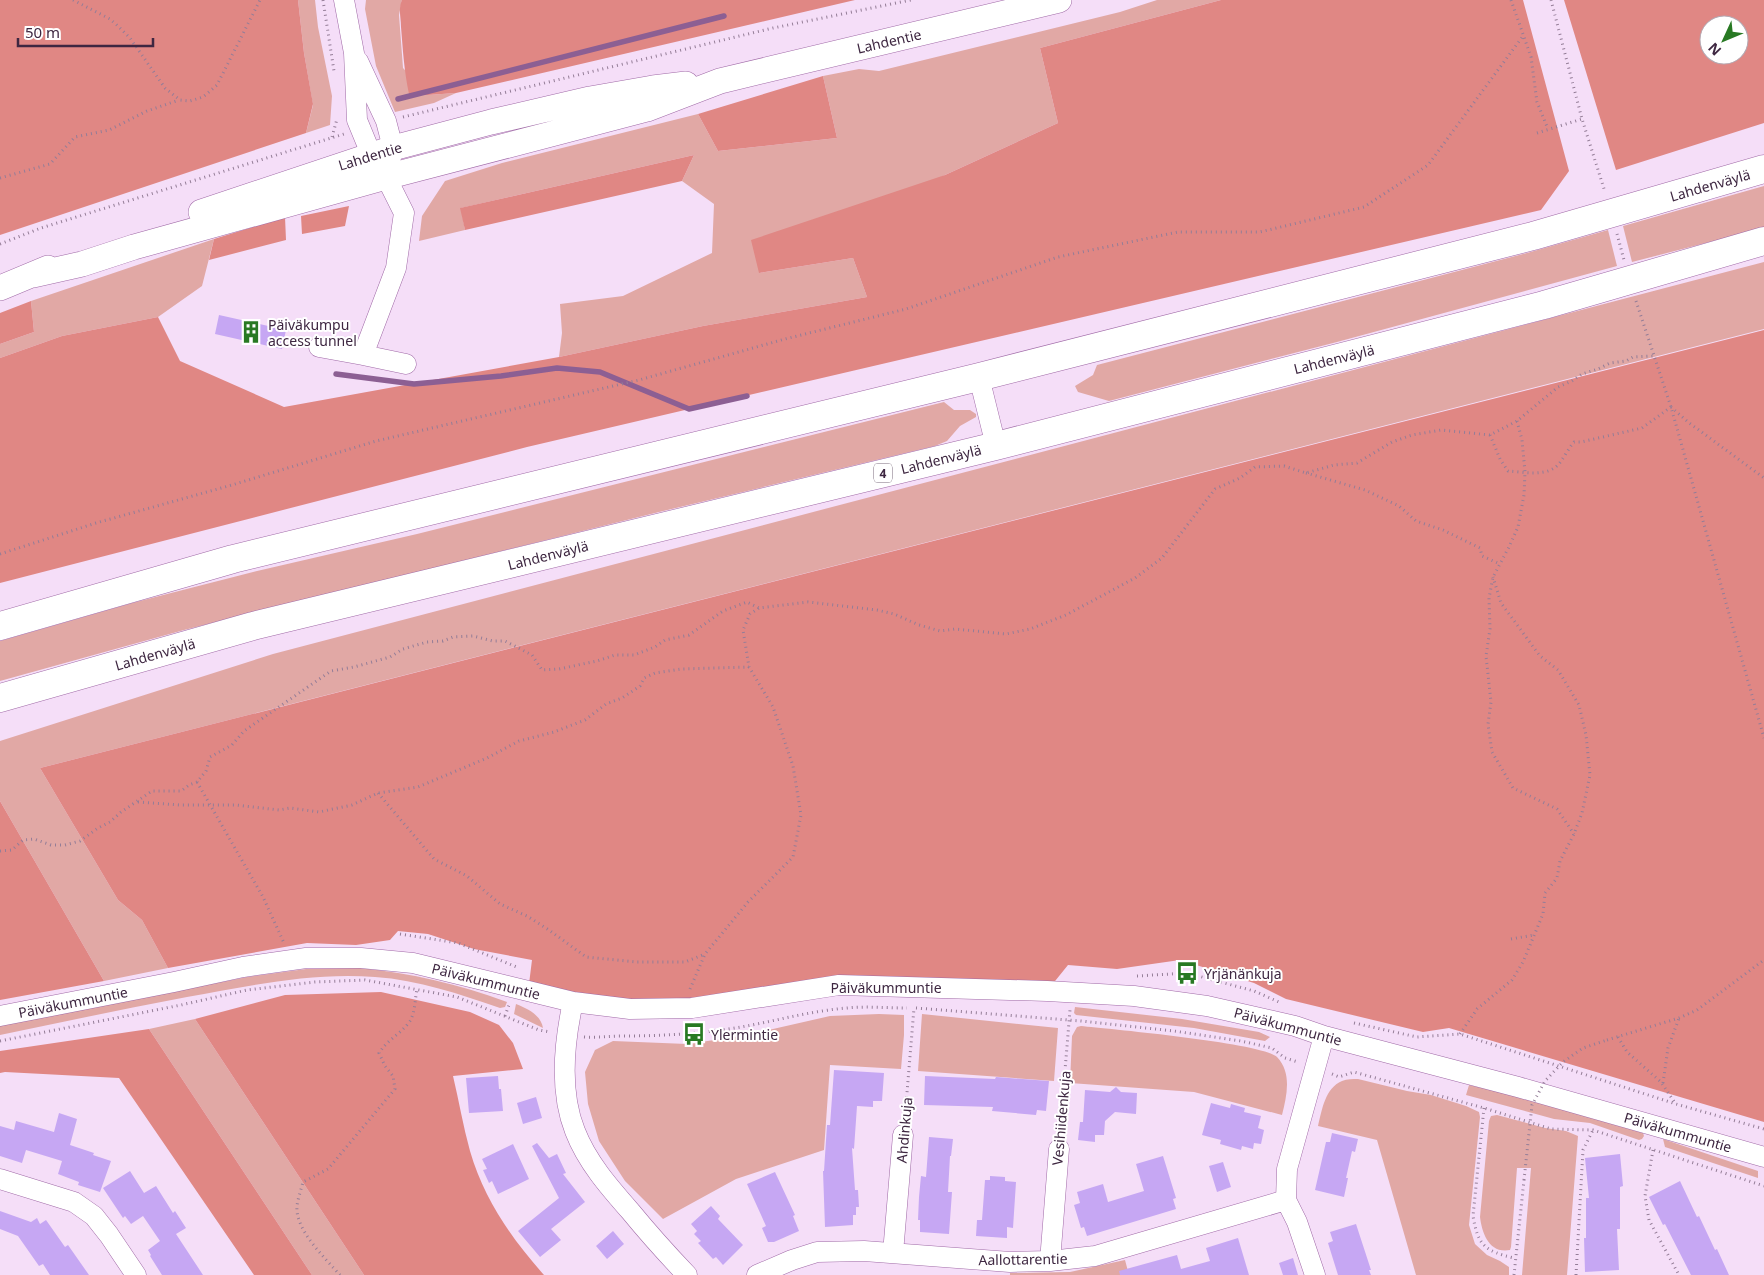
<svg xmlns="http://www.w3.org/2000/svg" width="1764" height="1275" font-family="'Noto Sans',sans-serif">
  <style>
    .green { fill: #e1a8a5 }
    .forest { fill: #e08784; fill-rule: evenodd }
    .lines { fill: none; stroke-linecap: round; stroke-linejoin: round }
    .stream { stroke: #8c5f93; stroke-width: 5.5 }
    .building { fill: #c6a7f3 }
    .minor-casing { stroke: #a06aa7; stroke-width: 21 }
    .major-casing { stroke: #a06aa7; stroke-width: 26 }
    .highway-casing { stroke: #a06aa7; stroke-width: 29 }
    .path { stroke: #947d97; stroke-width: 3; stroke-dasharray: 1 4; stroke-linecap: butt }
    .minor { stroke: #fff; stroke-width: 20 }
    .major { stroke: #fff; stroke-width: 25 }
    .highway { stroke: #fff; stroke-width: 28 }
    .path-bridge { stroke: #947d97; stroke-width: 3; stroke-dasharray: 1 4; stroke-linecap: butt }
    .labels { text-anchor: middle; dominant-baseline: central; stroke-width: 4; stroke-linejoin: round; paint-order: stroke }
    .shield { fill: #fff; stroke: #78687a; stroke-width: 1 }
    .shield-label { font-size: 12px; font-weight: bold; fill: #3e2741 }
    .street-label { font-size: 14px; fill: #3e2741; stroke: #fff }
    .poi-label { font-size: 14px; fill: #3e2741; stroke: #fff; text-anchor: start }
  </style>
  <rect width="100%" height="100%" fill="#f5def8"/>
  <path class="green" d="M298,0h17l3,27 14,69 -2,29 -24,8 7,-28 -9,-52z
    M366,0h36l-3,15 4,53 25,27 28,-2 -22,10 -39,9 -19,-46 -11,-57z
    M1157,0h64l-181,48 18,75 -113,52 -186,98 94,-15 14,39 -164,29 -144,31 3,-24 -2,-29 63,-8 89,-43 2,-49 -32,-23 12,-26 -233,53 4,22 -46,11 3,-25 23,-35 57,-18 196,-49 20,37 119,-13 -14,-62 36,-7 20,2 241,-59z
    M1764,186v42l-132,34 -9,-36z
    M1608,230l9,36 -280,76 -228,59 -31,-9 -3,-6 18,-11 4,-10 430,-112z
    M214,239l-12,47 -44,31 -96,19 -62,22v-14l34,-12 -3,-31z
    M1764,262v67l-1724,439 78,132 24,20 26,48 -64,13 -104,-180v-60l273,-87z
    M944,402l10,8h16l6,4v3l-16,9 -13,15 -12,5 -276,66 -475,118 -184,51v-40l132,-38 125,-32 160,-37z
    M360,968c52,5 98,16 147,34l-2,5 -5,1c-41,-14 -81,-28 -125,-31 -63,-5 -127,9 -188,20 -63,12 -125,25 -187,38v-9l10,-2 237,-47 59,-8z
    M516,1004c12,5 25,11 27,24l-29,-14z
    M1075,1007l107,12 77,13 11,5 -5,4 -71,-13 -118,-13 -2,-2z
    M879,1014l25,1v20l-3,34 -71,-4 -6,85 -88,29 -73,40 -38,-38 -26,-40 -11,-37 -3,-32 10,-22 18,-9 74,3 55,-8 88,-20z
    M922,1014l136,14 -4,53 -136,-10z
    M195,1019l169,256h-52l-163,-246z
    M1081,1026c29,3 182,17 196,31 15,16 10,38 5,58l-88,-23 -124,-9 2,-47 5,-9z
    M1358,1079l49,12 24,4 35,11 13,6 1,5 -11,108 6,19 12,11 13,6 9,6v8h-93l-39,-135 -59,-14c4,-16 7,-38 24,-45 5,-2 11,-2 16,-2z
    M1469,1085l35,8 139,40 1,3 -2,3 -3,1 -49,-17 -36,-4 -88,-24z
    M1497,1115l48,13 21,3 12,5 -11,139h-45l9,-107h-14l-6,79 -1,3c-21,4 -28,-17 -30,-33l9,-96 2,-5z
    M1663,1139l95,32v7l-93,-31z
    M1125,1260l4,15h-119v-2l60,-1z"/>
  <path class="forest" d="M0,0h298l6,53 9,51 -7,29 -306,102z
    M402,0h453l-399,93 -28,2 -19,-1c-5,-24 -6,-43 -8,-67 0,-10 -3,-18 1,-27z
    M1221,0h302l46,171 -28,39 -1014,237 -527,136v-225l62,-22 96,-19 22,44 104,46 275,-50 144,-31 164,-29 -14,-39 -94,15 -8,-33 194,-65 113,-52 -18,-75z
    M1564,0h200v123l-148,47zM1709,25h30v30h-30z
    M823,76l14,62 -119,13 -20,-37z
    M694,155l-12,26 -217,49 -5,-22z
    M349,206l-4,20 -43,8 -1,-18z
    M285,217l1,23 -77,20 5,-21z
    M31,301l3,31 -34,12v-31z
    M1764,330v792l-315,-94 -26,4 -137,-33 -32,-16 -74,-23 -63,9 -49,-4 -21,26 -208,-6 -147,23 -164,-16 4,-32 -58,-11 -46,-15 -30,-3 -8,9 -34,5 -49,-2 -139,25 -26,-48 -24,-20 -78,-132z
    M0,801l104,180 -104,19z
    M381,992l89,20 29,13 14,18 10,26 -70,7c6,25 10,50 17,75 14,48 41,87 74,124h-180l-169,-256 90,-24z
    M149,1029l163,246h-58l-135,-197 -114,-6 -5,1v-22z"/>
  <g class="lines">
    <path class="stream" d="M398,99l326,-83
      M336,374l78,10 87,-8 56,-8 43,4 89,37 58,-13"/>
  </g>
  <path class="building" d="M219,315l67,15 -4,19 -67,-15z
    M834,1070l50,3 -2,28h-9v6l-16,-1 -3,43 -2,-1 3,42h3l1,17h-3v8h-3v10l-28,2 -2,-56h1l3,-46h3z
    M498,1076l1,13h2l2,22 -34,2 -3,-35z
    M925,1076l70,3 1,-2 53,4 -3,30 -9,-1 -1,5 -44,-4 1,-4 -69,-2z
    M1116,1087l5,5 16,1 -1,21 -21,-2 -10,9 -1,14h-9v7l-17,-2 2,-18h3l2,-32 25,2z
    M536,1097l6,21 -19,6 -6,-21z
    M1211,1103l19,5 1,-4 14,4 -1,4 17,4 -3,12 6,2 -3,14 -7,-1 -1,6 -11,-3 -1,4 -21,-6 1,-4 -19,-5z
    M59,1113l18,6 -7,26 24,8 -1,2 18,6 -11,31 -22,-7 1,-3 -21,-8 4,-13 -36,-11 -4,13 -22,-7v-30l14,4 2,-9 38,11z
    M1332,1133l26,6 -3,13 -3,-1 -6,27h2l-4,19 -29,-7 11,-48h4z
    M929,1137l24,2 -2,17h-1l-2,36h4l-3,42 -29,-2v-12h-2l1,-23 2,-21 5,1z
    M537,1143l12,15 8,-4 9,19 -3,1 22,28 -34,27 10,11 -21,17 -22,-26 41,-33 -27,-52z
    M513,1144l16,35 -31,15 -6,-13 -3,2 -6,-13 4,-1 -5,-10z
    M1620,1154l3,32 -3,1v42h-3l2,41 -34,2 -1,-34h2v-40h3l-4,-40z
    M1163,1156l13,42 -3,1 3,10 -89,27 -3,-9 -3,1 -7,-23 6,-2 -3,-11 26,-8 5,18 36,-11 -8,-27z
    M1223,1162l8,25 -14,5 -8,-26z
    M130,1171l14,22 12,-7 17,27 2,-2 11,17 -10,6 27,41h-41l-12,-19 1,-1 -3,-5 12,-9 -17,-25 -12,8 -6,-8 -2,2 -20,-30z
    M775,1172l20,43 -2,1 6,15 -25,11h-6l-6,-14 4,-2 -19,-42z
    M990,1176l15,1v4l11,1 -3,46 -6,-1v11l-31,-2 1,-16h5l3,-40h5z
    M1680,1181l17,36 2,-1 16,34 2,-1 12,26h-38l-26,-51 -2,1 -14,-28z
    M711,1206l9,10 -2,3 25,26 -20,20 -7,-8 -3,2 -15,-16 3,-2 -7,-7 3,-3 -6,-7z
    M0,1211l31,11 6,-4 3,6 6,-4 19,27 3,-2 21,30h-39l-7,-11 -4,2 -21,-30 -18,-7z
    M1356,1224l15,46h-2l2,5h-33l-10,-32 5,-2 -3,-9z
    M613,1231l11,13 -17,15 -11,-13z
    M1238,1238l11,37h-129l-1,-4 58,-16 4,14 29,-8 -4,-13z
    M1293,1258l5,17h-15l-4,-12z"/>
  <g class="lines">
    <defs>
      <path id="minor" d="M358,61l28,60 7,27 -3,14
        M319,347l44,8 33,-87 8,-55 -18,-36 -15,-23 -14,-34 -3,-67 -10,-53
        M363,355l43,9
        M979,377l17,69
        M573,1002c-9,41 -14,89 2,129 12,31 34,56 56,81 18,22 37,43 56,63
        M0,1016l174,-34 69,-15 63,-9h55l52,5 160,39 57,7 62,-1 147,-23 208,6 87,5 73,10 88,20 29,10 194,51 246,70
        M0,1179l74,23 20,14 15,19 27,40
        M893,1253l10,-118
        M1050,1261l9,-112
        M757,1275l35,-15 25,-8 47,-1 146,11 40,-1 45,-5 191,-56
        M1315,1275l-18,-53 -11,-22 1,-31 37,-133"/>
      <path id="major" d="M201,212l192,-64 98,-26 99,-23 63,-11 33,-4
        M33,275l49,-11 52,-17 252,-70 261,-68 73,-28 339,-81
        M0,288l48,-20"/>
      <path id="highway" d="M0,626l233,-67 746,-182 554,-141 231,-67
        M0,698l253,-72 743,-180 548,-141 220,-64"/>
    </defs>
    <use href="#minor" class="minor-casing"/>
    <use href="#major" class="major-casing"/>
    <use href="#highway" class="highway-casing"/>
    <path class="path" d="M73,0l37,19 9,8 11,11 35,50 15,12 10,1 13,-4 14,-12 43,-85
      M323,0l11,71
      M1511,0l20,57 6,45 11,27
      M1551,0l31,119 23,73
      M403,117l370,-89 138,-28
      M1537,133l45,-14
      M332,137l5,-18
      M0,178l50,-14 25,-27 34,-7 38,-19 32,-11
      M1617,234l7,26
      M0,244l41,-16 303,-94
      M1636,301l35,106 93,331
      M1671,407l17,15 76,56
      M1517,421l5,19 3,32 -1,23 -6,32 -9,20 -16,30 -4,21 1,31 -4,27 5,46 -3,22 4,28 21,36 44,21 17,25
      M1490,435l10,24 8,12c15,1 38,6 50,-6 6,-7 10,-16 16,-23h7l61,-14 29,-21
      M1306,473l59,17 34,16 17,15 27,9 37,18 2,8 18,8
      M0,554l96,-31 136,-38 144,-44 263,-61 146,-41 121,-30 152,-52 120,-25h82l104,-25 64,-42 95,-129
      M197,782l66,115 21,46
      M378,793l56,66 33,17 33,28 27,12 22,14 37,27 51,5h48l20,-8
      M138,802l42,3h56l43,5 11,-2 29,4 33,-7 26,-12 40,-6 69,-29 32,-17 35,-9 31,-12 21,-16 16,-6 18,-12 4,-8 11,-5 26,-4 68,-2
      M0,851l12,-1 11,-10 11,-1 17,6h14l15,-4 18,-13 12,-6 11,-10 31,-21h29l8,-6 8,-3 9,-11 4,-14 22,-12 12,-14 87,-60 23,-4 36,-10 13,-8 24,-7 16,-1 10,-4 20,-1 20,5h12l27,14 10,15 17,-1 38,-8 18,-6h19l21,-8 10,-7 24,-5 34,-24 24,-9 12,6
      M400,934l58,9 61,25
      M1511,939l23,-4
      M1137,976l50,-3 67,18 25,11
      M690,989l15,-35 43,-52 45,-45 8,-42 -8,-49 -20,-59 -24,-40 -6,-37 7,-16 9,-6 49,-6 69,8 17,4 25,11 21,6 15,-2 51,5 24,-5 36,-14 69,-37 27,-20 53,-69 25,-11 15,-11 29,-1 22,7 28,-8 23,-2 35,-21 20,-7 29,-5 49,5 27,-14 41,-34 14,-6 10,-7 16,-5 12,-6 16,-2 7,-4 21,-1
      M916,1008l165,13 93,10 67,10 31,7 13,10 13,4
      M505,1016l4,-11
      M1354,1023l63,14 43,-3 216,70 88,25
      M1460,1034l17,-25 35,-29 11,-18 20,-48 2,-21 12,-15 3,-17 14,-27 8,-21 8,-38 -4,-40 -7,-30 -21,-35 -18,-14 -39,-53 -8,-26
      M584,1037c13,1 25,-1 38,-1 38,0 75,-2 113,-8 37,-6 74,-17 112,-20 20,-2 40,0 60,0
      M1618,1037l9,15 34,30 14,21
      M1607,1040l72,-22 18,-8 67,-50
      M0,1041l181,-36 66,-15 68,-8 50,-2 92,17 82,33 11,2
      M1332,1074l7,3 15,-5 130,36 67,21 42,1 171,56
      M1663,1083l5,-35 11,-30
      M1484,1108l-11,108c5,30 12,35 41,42
      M905,1117l9,-109
      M1060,1131l10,-121
      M1653,1150l-8,46 4,24 30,55
      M340,1275c-15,-17 -45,-45 -43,-69 1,-8 4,-16 6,-24l25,-13 67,-80 -2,-13 -8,-10 -6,-13c9,-14 22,-19 31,-32 5,-8 5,-22 7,-32
      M1514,1275l10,-95
      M1576,1275l7,-125 10,-20"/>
    <use href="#minor" class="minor"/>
    <use href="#major" class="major"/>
    <use href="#highway" class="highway"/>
    <path class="path-bridge" d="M1524,1180l8,-75 13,-24 18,-19 20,-14 24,-8"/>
  </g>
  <defs>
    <symbol id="building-bare" viewBox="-9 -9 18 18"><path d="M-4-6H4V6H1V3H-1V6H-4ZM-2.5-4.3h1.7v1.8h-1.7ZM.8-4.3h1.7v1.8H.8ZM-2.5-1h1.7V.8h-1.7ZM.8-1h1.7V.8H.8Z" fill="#287923" stroke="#fff" stroke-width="2.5" paint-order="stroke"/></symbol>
    <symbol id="bus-bare" viewBox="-9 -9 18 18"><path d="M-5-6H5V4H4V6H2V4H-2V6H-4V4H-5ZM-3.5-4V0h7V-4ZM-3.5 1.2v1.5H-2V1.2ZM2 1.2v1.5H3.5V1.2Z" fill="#287923" stroke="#fff" stroke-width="2.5" paint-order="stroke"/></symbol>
  </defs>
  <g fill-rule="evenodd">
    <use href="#building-bare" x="235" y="316" width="32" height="32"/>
    <use href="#bus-bare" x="1171" y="957" width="32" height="32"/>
    <use href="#bus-bare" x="678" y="1018" width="32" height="32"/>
  </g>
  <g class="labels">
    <rect class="shield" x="874" y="463.5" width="18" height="19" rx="4"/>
    <g class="shield-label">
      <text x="883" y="473">4</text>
    </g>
    <g class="street-label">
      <text transform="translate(889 41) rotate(-13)">Lahdentie</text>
      <text transform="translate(370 156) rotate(-17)">Lahdentie</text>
      <text transform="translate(1710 185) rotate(-16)">Lahdenväylä</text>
      <text transform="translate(1334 359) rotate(-14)">Lahdenväylä</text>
      <text transform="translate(941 459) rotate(-14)">Lahdenväylä</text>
      <text transform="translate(548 555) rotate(-14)">Lahdenväylä</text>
      <text transform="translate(155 654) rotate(-16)">Lahdenväylä</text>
      <text transform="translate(486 981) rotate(14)">Päiväkummuntie</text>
      <text x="886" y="987">Päiväkummuntie</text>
      <text transform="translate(73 1002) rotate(-11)">Päiväkummuntie</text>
      <text transform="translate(1288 1026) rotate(15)">Päiväkummuntie</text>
      <text transform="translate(1061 1118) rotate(-85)">Vesihiidenkuja</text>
      <text transform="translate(904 1130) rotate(-85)">Ahdinkuja</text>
      <text transform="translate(1678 1132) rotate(16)">Päiväkummuntie</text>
      <text transform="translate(1023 1259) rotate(-1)">Aallottarentie</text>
    </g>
    <g class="poi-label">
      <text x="268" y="324">Päiväkumpu<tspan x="268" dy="16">access tunnel</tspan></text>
      <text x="1204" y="973">Yrjänänkuja</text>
      <text x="711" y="1034">Ylermintie</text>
    </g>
  </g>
  <g transform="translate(1724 40) rotate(226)"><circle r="24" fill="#ffffff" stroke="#b2a9b3"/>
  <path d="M0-4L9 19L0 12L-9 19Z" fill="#287923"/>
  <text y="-8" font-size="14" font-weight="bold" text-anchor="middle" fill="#3e2741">N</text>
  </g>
  <path d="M18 38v8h135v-8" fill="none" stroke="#3e2741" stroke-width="2.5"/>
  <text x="25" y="38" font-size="15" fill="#3e2741" stroke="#ffffff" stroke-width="4" paint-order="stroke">50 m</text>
</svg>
